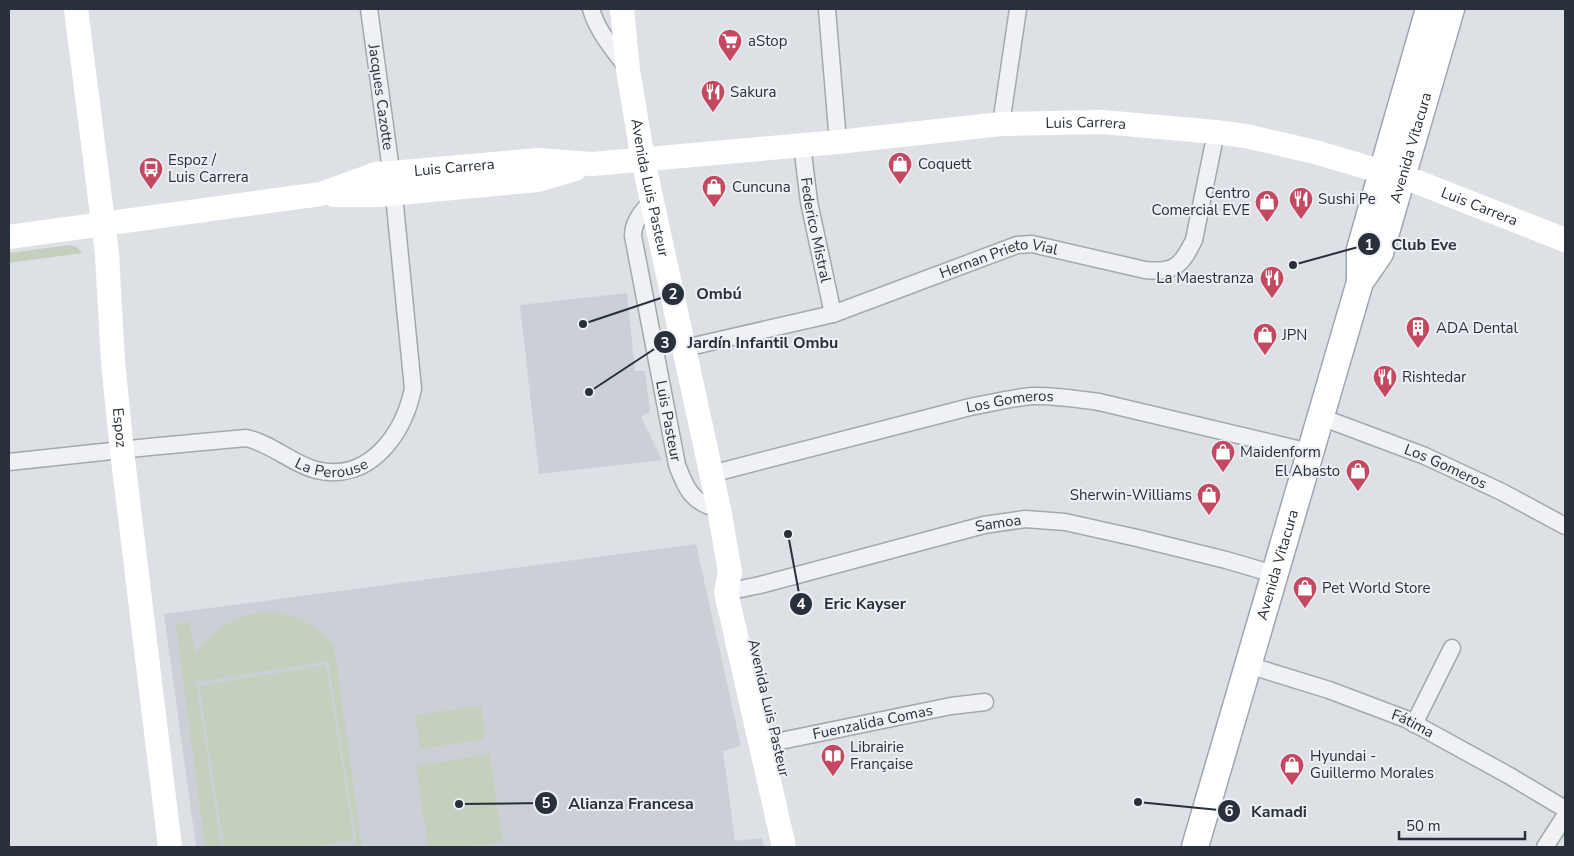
<svg xmlns="http://www.w3.org/2000/svg" width="1574" height="856" font-family="'Nunito Sans',sans-serif">
  <style>
    .built { fill: #cbd0d7 }
    .green { fill: #c4cfbe }
    .lines { fill: none; stroke-linecap: round; stroke-linejoin: round }
    .street-casing { stroke: #a3a8af; stroke-width: 19 }
    .primary-casing { stroke: #9da6b1; stroke-width: 29 }
    .street { stroke: #eff1f4; stroke-width: 16 }
    .secondary { stroke: #fff; stroke-width: 24 }
    .primary { stroke: #fff; stroke-width: 26 }
    .labels { text-anchor: middle; dominant-baseline: central; stroke-width: 4; stroke-linejoin: round; paint-order: stroke }
    .poi-label { font-size: 15px; fill: #27303b; stroke: #ecf0f4; text-anchor: start }
    .street-label { font-size: 15px; fill: #27303b; stroke: #ecf0f4 }
    .leader { fill: none; stroke: #27303b; stroke-width: 2 }
    .callout-dot { fill: #27303b; stroke: #ecf0f4; stroke-width: 2 }
    .mark-label { font-size: 15px; text-anchor: middle; font-weight: bold; fill: #fff }
    .callout-label { font-size: 16px; text-anchor: middle; font-weight: bold; fill: #27303b; stroke: #ecf0f4; stroke-width: 4; stroke-linejoin: round; paint-order: stroke }
  </style>
  <rect width="100%" height="100%" fill="#dde1e6"/>
  <path class="built" d="M627,293l8,78h10l5,41 -9,5 21,43 -123,14 -19,-169z
    M696,544l45,202 -18,5 12,90 27,-3 2,9h-568l-32,-233z"/>
  <path class="green" d="M70,245l7,2 5,6 -73,10v-10z
    M265,612c28,2 50,11 69,33l28,202h-24l19,-3 -29,-183 -132,21 25,165h-16l-29,-223 13,-3 7,33c19,-25 36,-38 69,-42z
    M326,665l28,175 -45,7h-85l-25,-161z
    M481,706l4,33 -65,10 -5,-34z
    M489,754l14,88 -38,5h-37l-12,-81z"/>
  <g class="lines">
    <defs>
      <g id="street">
        <path d="M591,9c6,22 23,41 36,59"/>
        <path d="M827,9l11,133"/>
        <path d="M1001,124l17,-115"/>
        <path id="s1" d="M802,145l7,57 24,112"/>
        <path id="s2" d="M652,200c-9,11 -19,21 -19,36l44,229c9,24 15,38 42,44"/>
        <path id="s3" d="M685,348l148,-34 184,-69 15,-1 113,26c30,3 36,-4 49,-30l22,-108"/>
        <path id="s4" d="M1321,417l104,39 77,36 63,34"/>
        <path id="s5" d="M9,462l140,-15 97,-9c27,6 46,26 70,32 53,13 87,-35 97,-81l-20,-204 -24,-176"/>
        <path id="s6" d="M711,474l259,-67c21,-4 41,-9 62,-11 22,-1 45,3 67,6l211,50"/>
        <path id="s7" d="M726,592l34,-7 224,-60 41,-6 40,3 72,16 89,22 48,14"/>
        <path id="s8" d="M1248,665l81,25 77,29 102,56 57,34"/>
        <path d="M1414,724l38,-76"/>
        <path id="s9" d="M761,745l190,-39 34,-4"/>
        <path d="M1545,847l20,-31"/>
      </g>
      <g id="primary">
        <path id="s13" d="M1360,282l20,-29 71,-244"/>
        <path id="s14" d="M1195,847l165,-565v-33l69,-240"/>
      </g>
    </defs>
    <use href="#street" class="street-casing"/>
    <use href="#primary" class="primary-casing"/>
    <use href="#street" class="street"/>
    <g class="secondary">
      <path id="s10" d="M76,9l31,245 6,108 9,89 48,396"/>
      <path id="s11" d="M622,9l6,61 15,90 76,349 11,63 -4,20 58,255"/>
      <path d="M334,195h44l160,-15 37,-11"/>
      <path id="s12" d="M9,237l312,-43 55,-20 15,-1 147,-13 54,4 246,-22 163,-18 101,-2 114,10 30,4 69,16 102,30 148,58"/>
    </g>
    <use href="#primary" class="primary"/>
  </g>
  <defs>
    <symbol id="supermarket-pin" viewBox="-11 -11 22 30"><path d="M0 17L-7.5 6A9.5 9.5 0 1 1 7.5 6Z" fill="#c54861" stroke="#ecf0f4"/><path d="M-6-5.5h2.5l.6 2H6L4.5 2H-2.5L-4.4-4H-6ZM-1.5 3.2a1.3 1.3 0 1 0 .1 0ZM3 3.2a1.3 1.3 0 1 0 .1 0Z" fill="#fff"/></symbol>
    <symbol id="restaurant-pin" viewBox="-11 -11 22 30"><path d="M0 17L-7.5 6A9.5 9.5 0 1 1 7.5 6Z" fill="#c54861" stroke="#ecf0f4"/><path d="M-5-6h1v4h1v-4h1v4h1v-4h1v5L-1.5 .5V6h-2V.5L-5-1ZM5-6V6H3V1.5H1.5Q1.5-4 5-6Z" fill="#fff"/></symbol>
    <symbol id="shop-pin" viewBox="-11 -11 22 30"><path d="M0 17L-7.5 6A9.5 9.5 0 1 1 7.5 6Z" fill="#c54861" stroke="#ecf0f4"/><path d="M-5-2.5h2.3a2.7 3.5 0 0 1 5.4 0H5L5.5 6h-11ZM-1.5-2.5h3a1.5 2.3 0 0 0-3 0Z" fill="#fff"/></symbol>
    <symbol id="bus-pin" viewBox="-11 -11 22 30"><path d="M0 17L-7.5 6A9.5 9.5 0 1 1 7.5 6Z" fill="#c54861" stroke="#ecf0f4"/><path d="M-5-6H5V4H4V6H2V4H-2V6H-4V4H-5ZM-3.5-4V0h7V-4ZM-3.5 1.2v1.5H-2V1.2ZM2 1.2v1.5H3.5V1.2Z" fill="#fff"/></symbol>
    <symbol id="building-pin" viewBox="-11 -11 22 30"><path d="M0 17L-7.5 6A9.5 9.5 0 1 1 7.5 6Z" fill="#c54861" stroke="#ecf0f4"/><path d="M-4-6H4V6H1V3H-1V6H-4ZM-2.5-4.3h1.7v1.8h-1.7ZM.8-4.3h1.7v1.8H.8ZM-2.5-1h1.7V.8h-1.7ZM.8-1h1.7V.8H.8Z" fill="#fff"/></symbol>
    <symbol id="library-pin" viewBox="-11 -11 22 30"><path d="M0 17L-7.5 6A9.5 9.5 0 1 1 7.5 6Z" fill="#c54861" stroke="#ecf0f4"/><path d="M-6-4Q-3-5.5-.7-3.5V5Q-3 3-6 4ZM6-4Q3-5.5 .7-3.5V5Q3 3 6 4Z" fill="#fff"/></symbol>
  </defs>
  <g fill-rule="evenodd">
    <use href="#supermarket-pin" x="716" y="27" width="28" height="38"/>
    <use href="#restaurant-pin" x="699" y="78" width="28" height="38"/>
    <use href="#shop-pin" x="886" y="150" width="28" height="38"/>
    <use href="#bus-pin" x="137" y="155" width="28" height="38"/>
    <use href="#shop-pin" x="700" y="173" width="28" height="38"/>
    <use href="#restaurant-pin" x="1287" y="185" width="28" height="38"/>
    <use href="#shop-pin" x="1253" y="188" width="28" height="38"/>
    <use href="#restaurant-pin" x="1258" y="264" width="28" height="38"/>
    <use href="#building-pin" x="1404" y="314" width="28" height="38"/>
    <use href="#shop-pin" x="1251" y="321" width="28" height="38"/>
    <use href="#restaurant-pin" x="1371" y="363" width="28" height="38"/>
    <use href="#shop-pin" x="1209" y="438" width="28" height="38"/>
    <use href="#shop-pin" x="1344" y="457" width="28" height="38"/>
    <use href="#shop-pin" x="1195" y="481" width="28" height="38"/>
    <use href="#shop-pin" x="1291" y="574" width="28" height="38"/>
    <use href="#library-pin" x="819" y="742" width="28" height="38"/>
    <use href="#shop-pin" x="1278" y="751" width="28" height="38"/>
  </g>
  <g class="labels">
    <g class="poi-label">
      <text x="748" y="41">aStop</text>
      <text x="730" y="92">Sakura</text>
      <text x="168" y="160">Espoz /<tspan x="168" dy="17">Luis Carrera</tspan></text>
      <text x="918" y="164">Coquett</text>
      <text x="732" y="187">Cuncuna</text>
      <text x="1250" y="193" text-anchor="end">Centro<tspan x="1250" dy="17">Comercial EVE</tspan></text>
      <text x="1318" y="199">Sushi Pe</text>
      <text x="1254" y="278" text-anchor="end">La Maestranza</text>
      <text x="1436" y="328">ADA Dental</text>
      <text x="1282" y="335">JPN</text>
      <text x="1402" y="377">Rishtedar</text>
      <text x="1240" y="452">Maidenform</text>
      <text x="1340" y="471" text-anchor="end">El Abasto</text>
      <text x="1192" y="495" text-anchor="end">Sherwin-Williams</text>
      <text x="1322" y="588">Pet World Store</text>
      <text x="850" y="747">Librairie<tspan x="850" dy="17">Française</tspan></text>
      <text x="1310" y="756">Hyundai -<tspan x="1310" dy="17">Guillermo Morales</tspan></text>
    </g>
    <g class="street-label">
      <text transform="translate(381 97) rotate(82)">Jacques Cazotte</text>
      <text stroke="none"><textPath href="#s12" startOffset="1086">Luis Carrera</textPath></text>
      <text stroke="none"><textPath href="#s13" startOffset="145">Avenida Vitacura</textPath></text>
      <text stroke="none"><textPath href="#s12" startOffset="452">Luis Carrera</textPath></text>
      <text stroke="none"><textPath href="#s11" startOffset="181">Avenida Luis Pasteur</textPath></text>
      <text stroke="none"><textPath href="#s12" startOffset="1491">Luis Carrera</textPath></text>
      <text stroke="none"><textPath href="#s1" startOffset="86">Federico Mistral</textPath></text>
      <text stroke="none"><textPath href="#s3" startOffset="328">Hernan Prieto Vial</textPath></text>
      <text stroke="none"><textPath href="#s6" startOffset="308">Los Gomeros</textPath></text>
      <text stroke="none"><textPath href="#s2" startOffset="230">Luis Pasteur</textPath></text>
      <text stroke="none"><textPath href="#s10" startOffset="421">Espoz</textPath></text>
      <text stroke="none"><textPath href="#s5" startOffset="331">La Perouse</textPath></text>
      <text stroke="none"><textPath href="#s4" startOffset="134">Los Gomeros</textPath></text>
      <text stroke="none"><textPath href="#s7" startOffset="281">Samoa</textPath></text>
      <text stroke="none"><textPath href="#s14" startOffset="294">Avenida Vitacura</textPath></text>
      <text transform="translate(769 708) rotate(77)">Avenida Luis Pasteur</text>
      <text stroke="none"><textPath href="#s9" startOffset="114">Fuenzalida Comas</textPath></text>
      <text stroke="none"><textPath href="#s8" startOffset="175">Fátima</textPath></text>
    </g>
  </g>
  <path class="leader" d="M1293 265L1369 244M583 324L673 294M589 392L665 342M788 534L801 604M459 804L546 803M1138 802L1229 811"/>
  <g class="callout-dot">
    <circle cx="1293" cy="265" r="5"/>
    <circle cx="583" cy="324" r="5"/>
    <circle cx="589" cy="392" r="5"/>
    <circle cx="788" cy="534" r="5"/>
    <circle cx="459" cy="804" r="5"/>
    <circle cx="1138" cy="802" r="5"/>
    <circle cx="1369" cy="244" r="12"/>
    <circle cx="673" cy="294" r="12"/>
    <circle cx="665" cy="342" r="12"/>
    <circle cx="801" cy="604" r="12"/>
    <circle cx="546" cy="803" r="12"/>
    <circle cx="1229" cy="811" r="12"/>
  </g>
  <g class="mark-label">
    <text x="1369" y="250">1</text>
    <text x="673" y="299">2</text>
    <text x="665" y="348">3</text>
    <text x="801" y="609">4</text>
    <text x="546" y="808">5</text>
    <text x="1229" y="816">6</text>
  </g>
  <g class="callout-label">
    <text x="1424" y="250">Club Eve</text>
    <text x="719" y="299">Ombú</text>
    <text x="763" y="348">Jardín Infantil Ombu</text>
    <text x="865" y="609">Eric Kayser</text>
    <text x="631" y="809">Alianza Francesa</text>
    <text x="1279" y="817">Kamadi</text>
  </g>
  <rect width="1574" height="856" fill="none" stroke="#27303b" stroke-width="20"/>
  <path d="M1399 831v8h126v-8" fill="none" stroke="#27303b" stroke-width="2.5"/>
  <text x="1406" y="831" font-size="15" fill="#27303b" stroke="#ecf0f4" stroke-width="4" paint-order="stroke">50 m</text>
</svg>
